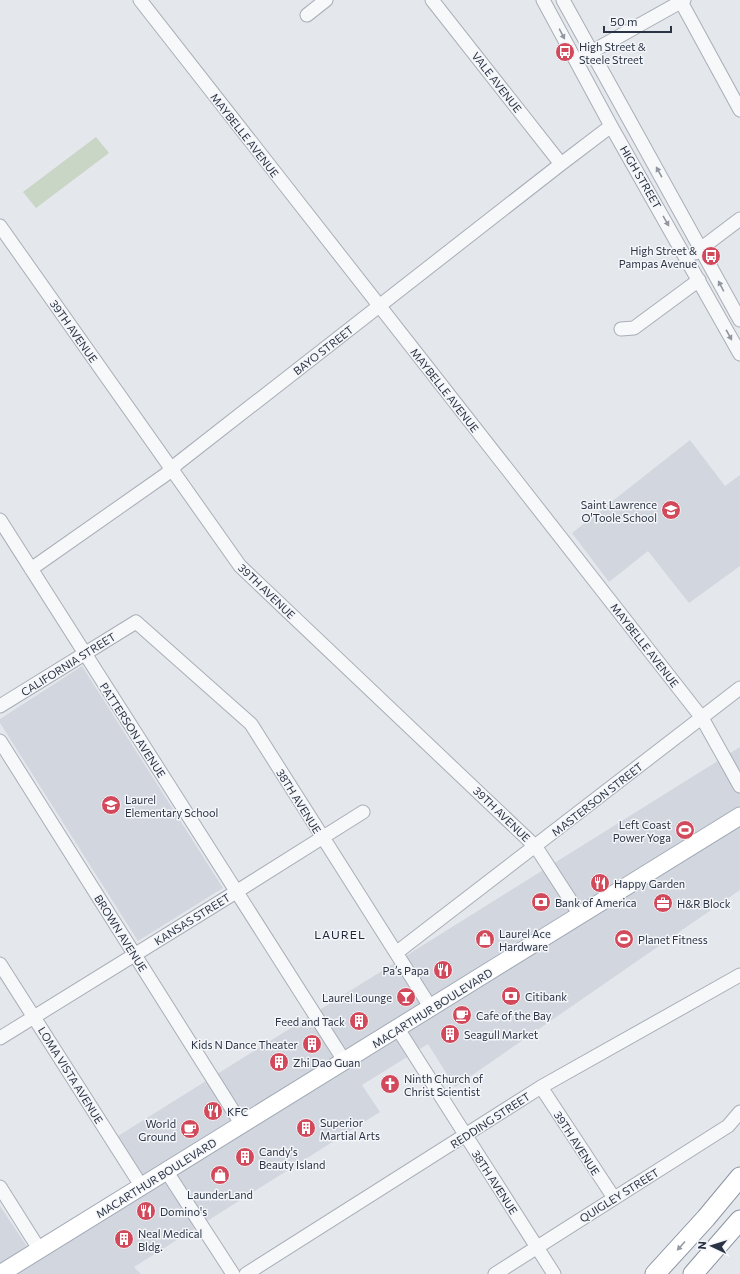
<svg xmlns="http://www.w3.org/2000/svg" width="740" height="1274" font-family="Commissioner,sans-serif">
  <style>
    .built { fill: #d2d6de }
    .green { fill: #c9d6c5 }
    .lines { fill: none; stroke-linecap: round; stroke-linejoin: round }
    .minor-casing { stroke: #a9aeb7; stroke-width: 15 }
    .major-casing { stroke: #a3abb8; stroke-width: 19 }
    .highway-casing { stroke: #8b94a3; stroke-width: 21 }
    .minor { stroke: #f7f8fa; stroke-width: 13 }
    .major { stroke: #fff; stroke-width: 17 }
    .highway { stroke: #fff; stroke-width: 19 }
    .oneway { fill: #9196a0 }
    .oneway2 { fill: #959aa2 }
    .labels { text-anchor: middle; dominant-baseline: central; stroke-width: 3; stroke-linejoin: round; paint-order: stroke }
    .poi-label { font-size: 11px; fill: #2b3445; stroke: #f4f6f9; text-anchor: start }
    .street-label { font-size: 11px; fill: #2b3445; stroke: #f4f6f9 }
    .neighbourhood-label { font-size: 12px; letter-spacing: 1px; fill: #1d2536; stroke: #f4f6f9 }
  </style>
  <rect width="100%" height="100%" fill="#e4e7ec"/>
  <path class="built" d="M690,440l35,46 15,-11v91l-51,37 -41,-52 -39,31 -37,-49z
    M82,666l141,222 -85,53 -138,-218v-4z
    M740,747v143l-285,197 -27,-43 -66,41 18,27 -246,155 7,7h-141v-68l36,54 116,-71 -34,-53z"/>
  <path class="green" d="M96,137l13,16 -73,55 -13,-16z"/>
  <g class="lines">
    <defs>
      <path id="minor" d="M140,0l562,718 38,68
        M432,0l129,164
        M543,0l68,126 129,228
        M563,0l177,320
        M680,0l60,110
        M307,15l19,-15
        M584,56l100,-56
        M0,226l240,340 296,281 44,68
        M695,253l45,-34
        M621,329l13,-1 65,-48
        M0,520l345,542
        M31,569l134,-94 13,-12 383,-299 50,-38
        M0,706l136,-84 115,102 180,284
        M0,741l242,384
        M396,953l344,-265
        M0,964l142,223
        M398,1029l156,245
        M0,1038l236,-146 127,-80
        M541,1087l73,111
        M167,1172l66,102
        M0,1187l39,62
        M246,1274l295,-187 199,-112
        M495,1274l233,-148 12,-14"/>
      <path id="major" d="M0,1274l740,-458"/>
      <path id="highway" d="M655,1274l51,-56 34,-41
        M693,1274l47,-54"/>
    </defs>
    <use href="#minor" class="minor-casing"/>
    <use href="#major" class="major-casing"/>
    <use href="#highway" class="highway-casing"/>
    <use href="#minor" class="minor"/>
    <use href="#major" class="major"/>
    <use href="#highway" class="highway"/>
  </g>
  <defs><path id="oneway-solid" d="M-6-.8H1V-3.2L6.5 0L1 3.2V.8H-6Z"/></defs>
  <g class="oneway">
    <use href="#oneway-solid" transform="translate(562 34) rotate(62)"/>
    <use href="#oneway-solid" transform="translate(659 172) rotate(-119)"/>
    <use href="#oneway-solid" transform="translate(666 221) rotate(60)"/>
    <use href="#oneway-solid" transform="translate(721 286) rotate(-118)"/>
    <use href="#oneway-solid" transform="translate(729 335) rotate(61)"/>
  </g>
  <use class="oneway2" href="#oneway-solid" transform="translate(681 1246) rotate(132)"/>
  <defs>
    <symbol id="bus-disc" viewBox="-11 -11 22 22"><circle r="9.5" fill="#d1495b" stroke="#f4f6f9"/><path d="M-5-6H5V4H4V6H2V4H-2V6H-4V4H-5ZM-3.5-4V0h7V-4ZM-3.5 1.2v1.5H-2V1.2ZM2 1.2v1.5H3.5V1.2Z" fill="#fff"/></symbol>
    <symbol id="school-disc" viewBox="-11 -11 22 22"><circle r="9.5" fill="#d1495b" stroke="#f4f6f9"/><path d="M0-5L7-2L0 1L-7-2ZM-4 1L0 2.5L4 1V4Q0 6-4 4Z" fill="#fff"/></symbol>
    <symbol id="stadium-disc" viewBox="-11 -11 22 22"><circle r="9.5" fill="#d1495b" stroke="#f4f6f9"/><path d="M0-5a6.5 5 0 1 0 0 10a6.5 5 0 1 0 0-10ZM-3.5-1.8h7v3.6h-7Z" fill="#fff"/></symbol>
    <symbol id="restaurant-disc" viewBox="-11 -11 22 22"><circle r="9.5" fill="#d1495b" stroke="#f4f6f9"/><path d="M-5-6h1v4h1v-4h1v4h1v-4h1v5L-1.5 .5V6h-2V.5L-5-1ZM5-6V6H3V1.5H1.5Q1.5-4 5-6Z" fill="#fff"/></symbol>
    <symbol id="bank-disc" viewBox="-11 -11 22 22"><circle r="9.5" fill="#d1495b" stroke="#f4f6f9"/><path d="M-6-4H6V4H-6ZM0-2.3a2.3 2.3 0 1 0 0 4.6a2.3 2.3 0 1 0 0-4.6Z" fill="#fff"/></symbol>
    <symbol id="office-disc" viewBox="-11 -11 22 22"><circle r="9.5" fill="#d1495b" stroke="#f4f6f9"/><path d="M-6-3h4V-5.5h4V-3h4V5H-6ZM-1-4.5V-3h2v-1.5ZM-6 0V1H6V0Z" fill="#fff"/></symbol>
    <symbol id="shop-disc" viewBox="-11 -11 22 22"><circle r="9.5" fill="#d1495b" stroke="#f4f6f9"/><path d="M-5-2.5h2.3a2.7 3.5 0 0 1 5.4 0H5L5.5 6h-11ZM-1.5-2.5h3a1.5 2.3 0 0 0-3 0Z" fill="#fff"/></symbol>
    <symbol id="bar-disc" viewBox="-11 -11 22 22"><circle r="9.5" fill="#d1495b" stroke="#f4f6f9"/><path d="M-6-5H6L.8 .8V4.5H3.5V6h-7V4.5H-.8V.8Z" fill="#fff"/></symbol>
    <symbol id="cafe-disc" viewBox="-11 -11 22 22"><circle r="9.5" fill="#d1495b" stroke="#f4f6f9"/><path d="M-5.5-4.5H6V0H3Q3 3.5 0 3.5H-2.5Q-5.5 3.5-5.5 0ZM3-3.2v2h1.7v-2ZM-6 4.5H4V6H-6Z" fill="#fff"/></symbol>
    <symbol id="building-disc" viewBox="-11 -11 22 22"><circle r="9.5" fill="#d1495b" stroke="#f4f6f9"/><path d="M-4-6H4V6H1V3H-1V6H-4ZM-2.5-4.3h1.7v1.8h-1.7ZM.8-4.3h1.7v1.8H.8ZM-2.5-1h1.7V.8h-1.7ZM.8-1h1.7V.8H.8Z" fill="#fff"/></symbol>
    <symbol id="church-disc" viewBox="-11 -11 22 22"><circle r="9.5" fill="#d1495b" stroke="#f4f6f9"/><path d="M-1.2-6h2.4v3.5h3.3v2.4h-3.3V6h-2.4V-.1h-3.3v-2.4h3.3Z" fill="#fff"/></symbol>
  </defs>
  <g fill-rule="evenodd">
    <use href="#bus-disc" x="554" y="41" width="22" height="22"/>
    <use href="#bus-disc" x="700" y="245" width="22" height="22"/>
    <use href="#school-disc" x="660" y="499" width="22" height="22"/>
    <use href="#school-disc" x="100" y="794" width="22" height="22"/>
    <use href="#stadium-disc" x="674" y="819" width="22" height="22"/>
    <use href="#restaurant-disc" x="589" y="872" width="22" height="22"/>
    <use href="#bank-disc" x="530" y="891" width="22" height="22"/>
    <use href="#office-disc" x="652" y="892" width="22" height="22"/>
    <use href="#shop-disc" x="474" y="928" width="22" height="22"/>
    <use href="#stadium-disc" x="613" y="928" width="22" height="22"/>
    <use href="#restaurant-disc" x="432" y="959" width="22" height="22"/>
    <use href="#bank-disc" x="500" y="985" width="22" height="22"/>
    <use href="#bar-disc" x="395" y="986" width="22" height="22"/>
    <use href="#cafe-disc" x="451" y="1004" width="22" height="22"/>
    <use href="#building-disc" x="348" y="1010" width="22" height="22"/>
    <use href="#building-disc" x="439" y="1023" width="22" height="22"/>
    <use href="#building-disc" x="301" y="1033" width="22" height="22"/>
    <use href="#building-disc" x="268" y="1051" width="22" height="22"/>
    <use href="#church-disc" x="379" y="1073" width="22" height="22"/>
    <use href="#restaurant-disc" x="202" y="1100" width="22" height="22"/>
    <use href="#building-disc" x="295" y="1117" width="22" height="22"/>
    <use href="#cafe-disc" x="179" y="1118" width="22" height="22"/>
    <use href="#building-disc" x="234" y="1146" width="22" height="22"/>
    <use href="#shop-disc" x="209" y="1164" width="22" height="22"/>
    <use href="#restaurant-disc" x="135" y="1200" width="22" height="22"/>
    <use href="#building-disc" x="113" y="1228" width="22" height="22"/>
  </g>
  <g class="labels">
    <g class="poi-label">
      <text x="579" y="46">High Street &amp;<tspan x="579" dy="13">Steele Street</tspan></text>
      <text x="697" y="250" text-anchor="end">High Street &amp;<tspan x="697" dy="13">Pampas Avenue</tspan></text>
      <text x="657" y="504" text-anchor="end">Saint Lawrence<tspan x="657" dy="13">O'Toole School</tspan></text>
      <text x="125" y="799">Laurel<tspan x="125" dy="13">Elementary School</tspan></text>
      <text x="671" y="824" text-anchor="end">Left Coast<tspan x="671" dy="13">Power Yoga</tspan></text>
      <text x="614" y="883">Happy Garden</text>
      <text x="555" y="902">Bank of America</text>
      <text x="677" y="903">H&amp;R Block</text>
      <text x="499" y="933">Laurel Ace<tspan x="499" dy="13">Hardware</tspan></text>
      <text x="638" y="939">Planet Fitness</text>
      <text x="429" y="970" text-anchor="end">Pa’s Papa</text>
      <text x="525" y="996">Citibank</text>
      <text x="392" y="997" text-anchor="end">Laurel Lounge</text>
      <text x="476" y="1015">Cafe of the Bay</text>
      <text x="345" y="1021" text-anchor="end">Feed and Tack</text>
      <text x="464" y="1034">Seagull Market</text>
      <text x="298" y="1044" text-anchor="end">Kids N Dance Theater</text>
      <text x="293" y="1062">Zhi Dao Guan</text>
      <text x="404" y="1078">Ninth Church of<tspan x="404" dy="13">Christ Scientist</tspan></text>
      <text x="227" y="1111">KFC</text>
      <text x="320" y="1122">Superior<tspan x="320" dy="13">Martial Arts</tspan></text>
      <text x="176" y="1123" text-anchor="end">World<tspan x="176" dy="13">Ground</tspan></text>
      <text x="259" y="1151">Candy's<tspan x="259" dy="13">Beauty Island</tspan></text>
      <text x="220" y="1194" text-anchor="middle">LaunderLand</text>
      <text x="160" y="1211">Domino's</text>
      <text x="138" y="1233">Neal Medical<tspan x="138" dy="13">Bldg.</tspan></text>
    </g>
    <g class="street-label">
      <text transform="translate(497 82) rotate(52)">VALE AVENUE</text>
      <text transform="translate(245 135) rotate(52)">MAYBELLE AVENUE</text>
      <text transform="translate(641 177) rotate(60)">HIGH STREET</text>
      <text transform="translate(74 331) rotate(55)">39TH AVENUE</text>
      <text transform="translate(323 350) rotate(-38)">BAYO STREET</text>
      <text transform="translate(445 390) rotate(52)">MAYBELLE AVENUE</text>
      <text transform="translate(267 591) rotate(44)">39TH AVENUE</text>
      <text transform="translate(645 645) rotate(52)">MAYBELLE AVENUE</text>
      <text transform="translate(68 664) rotate(-32)">CALIFORNIA STREET</text>
      <text transform="translate(133 730) rotate(57)">PATTERSON AVENUE</text>
      <text transform="translate(597 799) rotate(-38)">MASTERSON STREET</text>
      <text transform="translate(299 801) rotate(58)">38TH AVENUE</text>
      <text transform="translate(502 814) rotate(44)">39TH AVENUE</text>
      <text transform="translate(192 919) rotate(-32)">KANSAS STREET</text>
      <text transform="translate(121 933) rotate(58)">BROWN AVENUE</text>
      <text transform="translate(432 1008) rotate(-32)">MACARTHUR BOULEVARD</text>
      <text transform="translate(71 1075) rotate(58)">LOMA VISTA AVENUE</text>
      <text transform="translate(490 1120) rotate(-33)">REDDING STREET</text>
      <text transform="translate(577 1143) rotate(57)">39TH AVENUE</text>
      <text transform="translate(156 1178) rotate(-32)">MACARTHUR BOULEVARD</text>
      <text transform="translate(495 1182) rotate(57)">38TH AVENUE</text>
      <text transform="translate(619 1195) rotate(-32)">QUIGLEY STREET</text>
    </g>
    <g class="neighbourhood-label">
      <text x="340" y="934">LAUREL</text>
    </g>
  </g>
  <g transform="translate(712 1246) rotate(274)" stroke="#f4f6f9" stroke-width="3" paint-order="stroke">
  <path d="M0-3L7 15L0 10L-7 15Z" fill="#2b3445"/>
  <text y="-6" font-size="11" font-weight="bold" text-anchor="middle" fill="#2b3445">N</text>
  </g>
  <path d="M604 26v6h67v-6" fill="none" stroke="#2b3445" stroke-width="2"/>
  <text x="610" y="26" font-size="12" fill="#2b3445" stroke="#f4f6f9" stroke-width="3" paint-order="stroke">50 m</text>
</svg>
